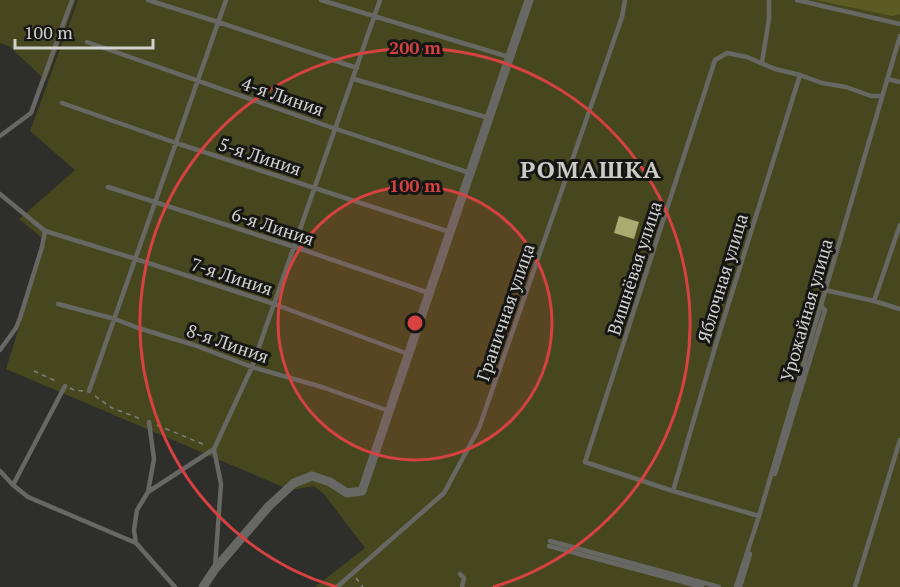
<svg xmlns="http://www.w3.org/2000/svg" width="900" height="587" font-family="'PT Serif',serif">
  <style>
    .green { fill: #47471f }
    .forest { fill: #5b5c23 }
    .building { fill: #a9ab71 }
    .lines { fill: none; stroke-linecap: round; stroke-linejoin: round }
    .path { stroke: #80817d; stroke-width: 1.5; stroke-dasharray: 4.5 4.5; stroke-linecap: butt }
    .service { stroke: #676863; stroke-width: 4.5 }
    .minor { stroke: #676863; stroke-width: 9 }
    .ring { fill: none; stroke: #d54241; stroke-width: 3 }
    .labels { text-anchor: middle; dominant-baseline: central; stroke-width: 6; stroke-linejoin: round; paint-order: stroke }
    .street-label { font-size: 18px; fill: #d1d2cf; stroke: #161615 }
    .district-label { font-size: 24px; font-weight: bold; letter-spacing: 1.5px; fill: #ccccc7; stroke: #161615 }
    .centre { fill: #d54241; stroke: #161615; stroke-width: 3 }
    .ring-label { font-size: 18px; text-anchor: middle; font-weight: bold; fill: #d54241; stroke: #161615; stroke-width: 6; stroke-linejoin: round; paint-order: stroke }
  </style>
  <rect width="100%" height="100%" fill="#2e2e2a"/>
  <path class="green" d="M0,0h76l-30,81 -37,-35 -9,-3z
    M78,0h822v587h-585l50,-39 -41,-54 -10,-8 -24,4 -284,-121 40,-128 -27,-22 56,-49 -45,-39z"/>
  <path class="forest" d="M816,0h84v14l-8,2z"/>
  <path class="building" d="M619,216l20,6 -5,17 -20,-6z"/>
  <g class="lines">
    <path class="path" d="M34,371l24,11
      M70,388l4,2 9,1
      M95,396l17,12 29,11
      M157,425l48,20
      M356,578l7,9"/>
    <path class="service" d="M148,0l70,22 139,46
      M321,0l188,57
      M797,0l103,24
      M87,42l249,87 134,44
      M762,62l7,-43v-19
      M354,79l135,39
      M887,79l13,3
      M62,103l114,40 274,89
      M0,136l31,-23 41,-113
      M108,187l187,60 134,46
      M0,194l45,37 -3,16 -22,71 -4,10 -16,22
      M45,231l91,28 138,45 134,50
      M825,290l49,11 26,8
      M874,301l26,-76
      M58,304l57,15 23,9 56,17 58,22 70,20 67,24
      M89,391l137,-391
      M0,471l13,14 15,12 108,46
      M775,474l50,-164 -4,-4
      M13,485l52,-99
      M673,491l43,-147 84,-269
      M148,492l6,-33 -5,-37
      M759,516l-86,-25 -88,-29 130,-402 12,-7 20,4 28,12 25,6 22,8 24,4 25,9h11
      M550,541l169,46
      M549,546l153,41
      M215,567l6,-83 -7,-35 38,-82 128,-367
      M460,574l4,4 -2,9
      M175,587l-39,-44 -2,-13 3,-20 11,-18 66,-43
      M337,587l107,-94 35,-65 143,-411 3,-17
      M736,587l23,-71 141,-480
      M740,587l10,-33
      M855,587l45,-147"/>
    <path class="minor" d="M203,587l12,-18 54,-63 25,-23 18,-7 18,6 17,11 15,-2 167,-491"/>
  </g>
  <circle cx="415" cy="323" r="137" fill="#d54241" fill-opacity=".12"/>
  <g class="ring">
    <circle cx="415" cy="323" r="137"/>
    <path d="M337 587A275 275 0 1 1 493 587"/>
  </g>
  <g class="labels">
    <g class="street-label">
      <text transform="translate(283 96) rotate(19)">4-я Линия</text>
      <text transform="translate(260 156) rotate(18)">5-я Линия</text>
      <text transform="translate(273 226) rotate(18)">6-я Линия</text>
      <text transform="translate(634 268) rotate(-72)">Вишнёвая улица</text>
      <text transform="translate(232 276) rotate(18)">7-я Линия</text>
      <text transform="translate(722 278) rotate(-73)">Яблочная улица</text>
      <text transform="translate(806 310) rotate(-74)">Урожайная улица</text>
      <text transform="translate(505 312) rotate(-71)">Граничная улица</text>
      <text transform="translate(228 343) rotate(19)">8-я Линия</text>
    </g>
    <g class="district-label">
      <text x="591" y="169">РОМАШКА</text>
    </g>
  </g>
  <circle cx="415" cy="323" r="9" class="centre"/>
  <g class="ring-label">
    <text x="415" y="54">200 m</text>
    <text x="415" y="192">100 m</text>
  </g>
  <path d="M15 39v9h138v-9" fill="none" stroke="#d1d2cf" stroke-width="3"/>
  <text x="24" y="39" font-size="18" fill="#d1d2cf" stroke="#161615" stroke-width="4.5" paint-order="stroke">100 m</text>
</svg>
